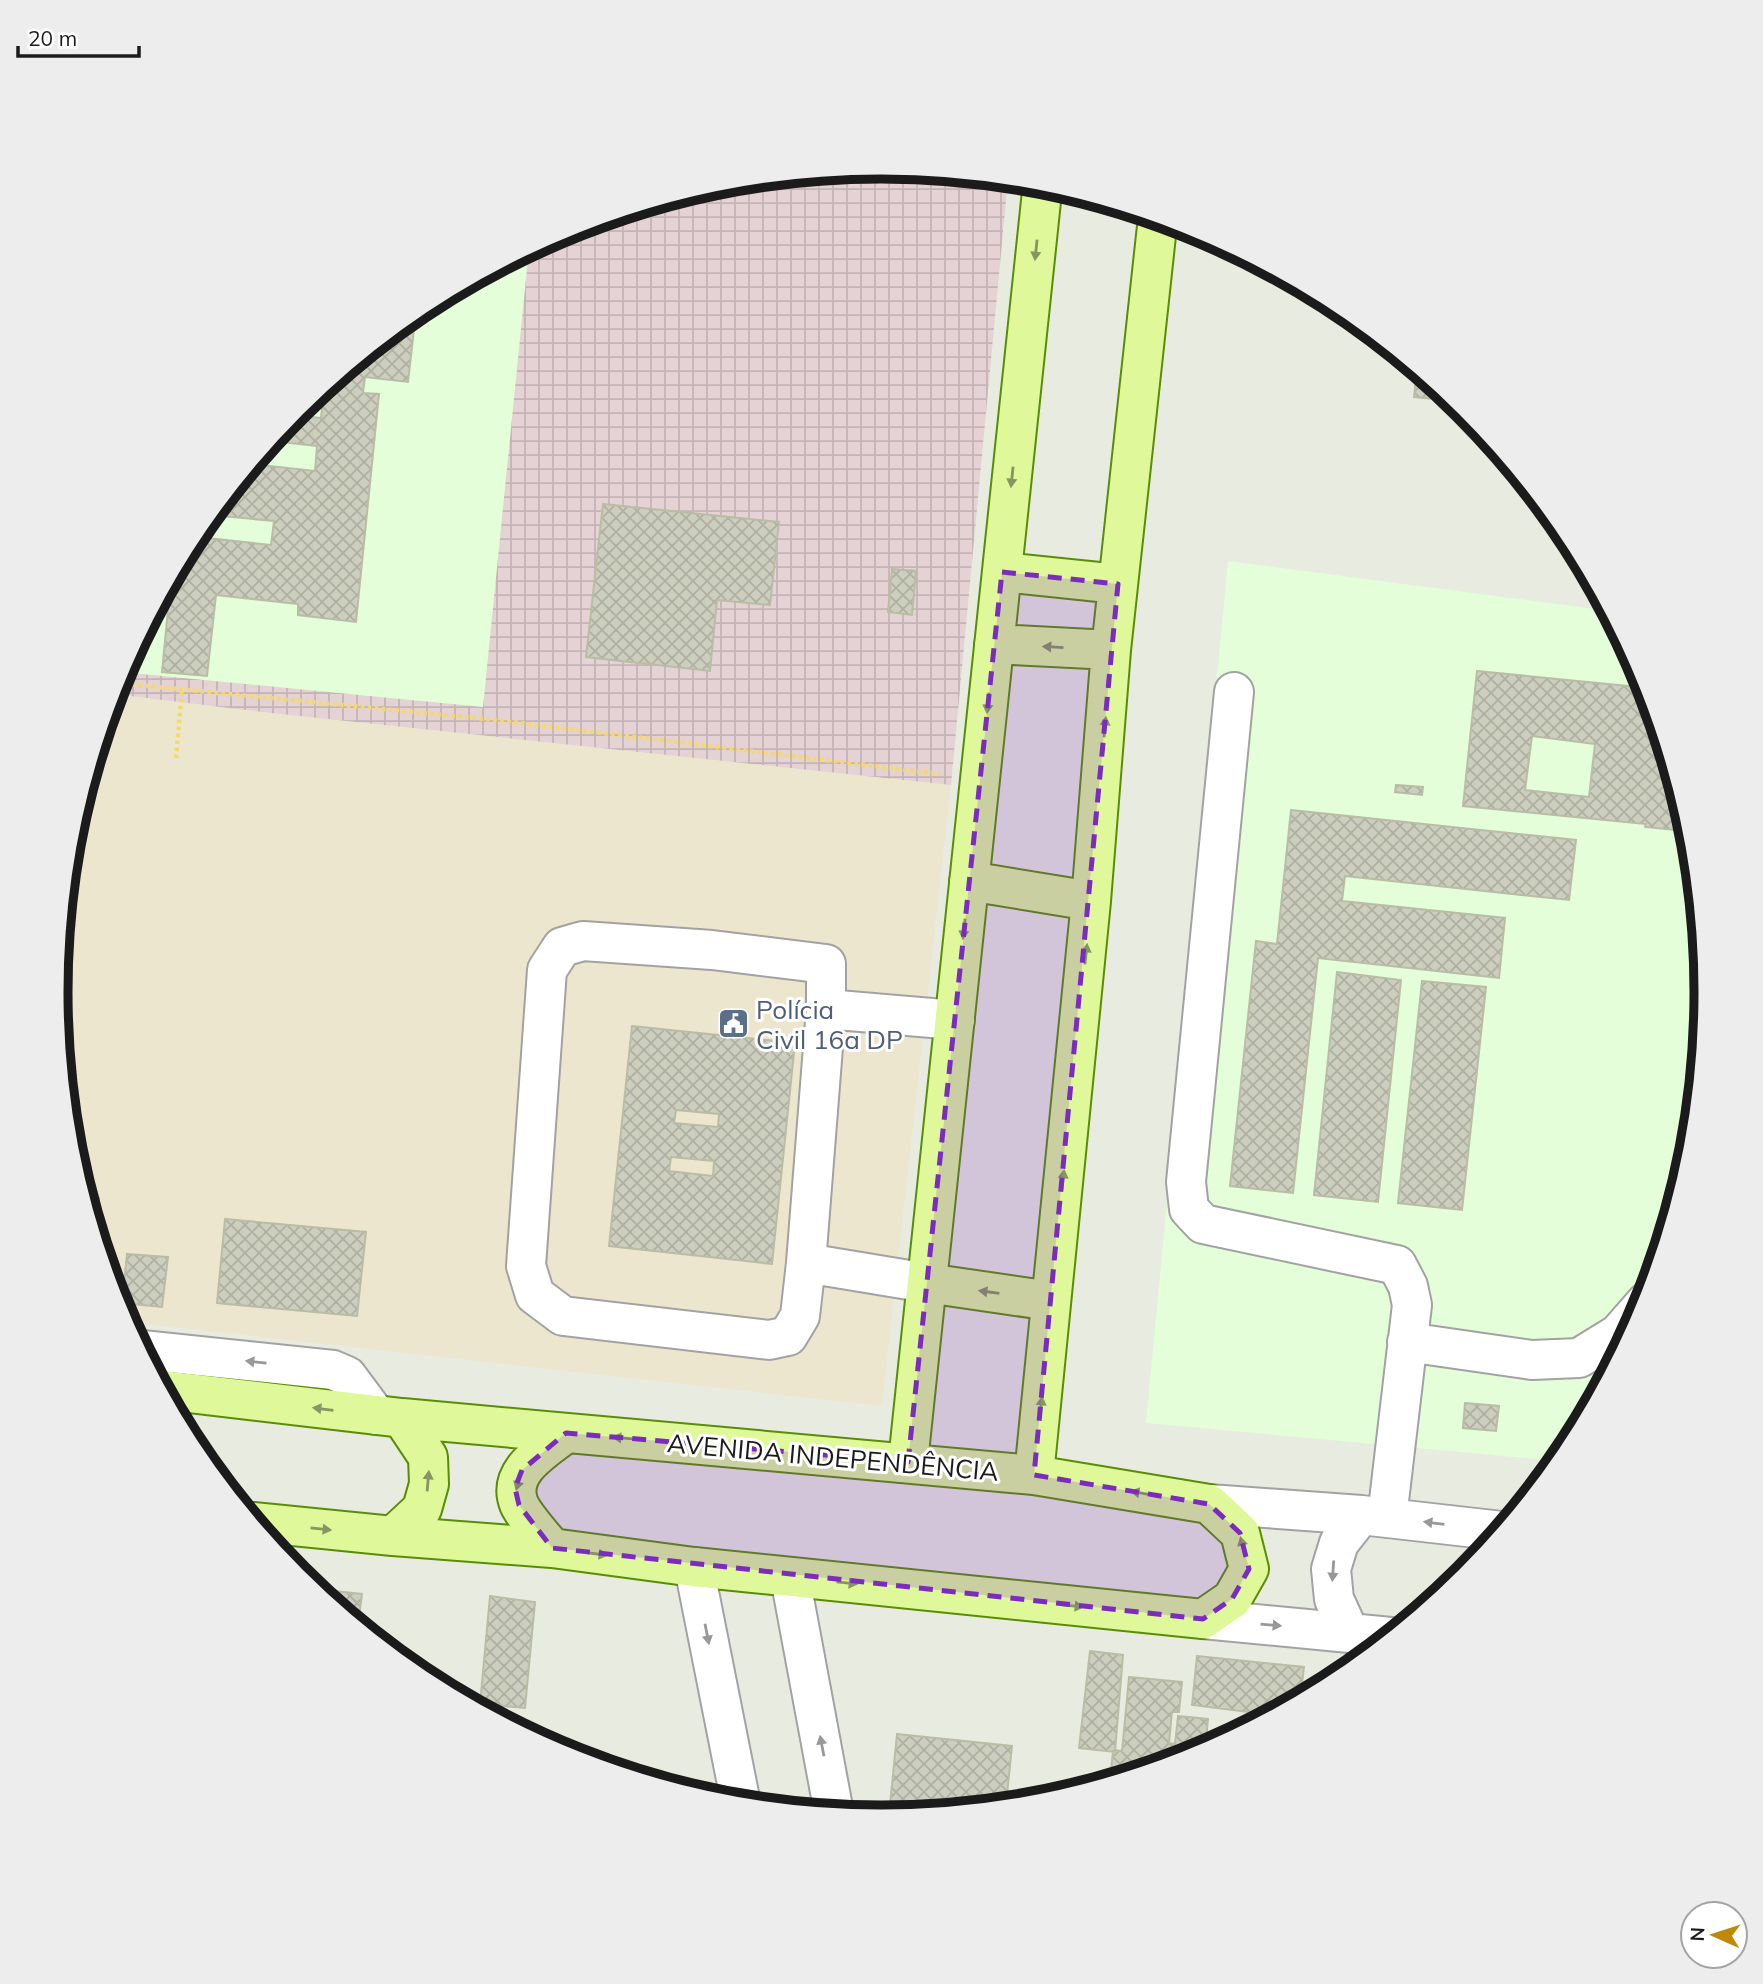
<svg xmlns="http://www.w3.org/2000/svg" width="1763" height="1984" font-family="Mulish,sans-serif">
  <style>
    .commercial { fill: #ede6cf }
    .industrial { fill: url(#industrial-grid) }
    .education { fill: #e3fed8 }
    .building { fill: url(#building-cross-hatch); stroke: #b9bda4; stroke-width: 2; fill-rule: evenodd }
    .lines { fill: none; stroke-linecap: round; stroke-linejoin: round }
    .minor-casing { stroke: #a2a2a2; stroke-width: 42 }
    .major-casing { stroke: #5a8c05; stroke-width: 42 }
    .path { stroke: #f4da69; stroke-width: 4.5; stroke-dasharray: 3.5 3.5; stroke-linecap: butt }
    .minor { stroke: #fff; stroke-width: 38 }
    .major { stroke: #def89a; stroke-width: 38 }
    .oneway { fill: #869561 }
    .oneway2 { fill: #989898 }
    .marked { fill: #7b2cbf; fill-opacity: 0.2; stroke: #7b2cbf; stroke-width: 5; stroke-dasharray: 14 9; stroke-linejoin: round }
    .labels { text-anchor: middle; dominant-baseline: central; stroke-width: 6; stroke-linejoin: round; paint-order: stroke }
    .service-label { font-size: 26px; fill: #4e5e75; stroke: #fff; text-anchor: start }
    .street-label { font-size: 26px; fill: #1b1b1b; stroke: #fff }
    .rim { fill: none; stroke: #1b1b1b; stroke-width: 9 }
  </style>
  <defs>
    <pattern id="industrial-grid" width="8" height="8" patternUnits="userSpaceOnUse" patternTransform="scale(1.75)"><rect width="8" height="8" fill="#e5d2d4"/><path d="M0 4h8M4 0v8" fill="none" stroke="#c4b4b5"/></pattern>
    <pattern id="building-cross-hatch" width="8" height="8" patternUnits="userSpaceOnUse" patternTransform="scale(1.75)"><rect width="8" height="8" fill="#cccebe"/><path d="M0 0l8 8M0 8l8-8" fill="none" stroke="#afb0a3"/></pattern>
  </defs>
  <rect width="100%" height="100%" fill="#e8ece0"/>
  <path class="commercial" d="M113,694l167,20 671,71 -69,621 -755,-84 -8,-14 -47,-155 -16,-161 16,-161z"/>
  <path class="industrial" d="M882,167l126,12 -57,606 -671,-71 -167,-20 6,-18 76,-143 103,-125 125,-103 143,-76 155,-47z"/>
  <path class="education" d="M529,249l-46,458 -362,-35 74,-139 103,-125 125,-103z
    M1228,561l382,50 34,65 47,155 16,161 -16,161 -47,155 -76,143 -9,10 -413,-38z"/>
  <path class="building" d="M416,312l-8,70 -43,-5 -2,16 16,1 -23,228 -58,-7v-11l-82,-9 -9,81 -45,-4 8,-83h-4l29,-56 14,-17 -2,22 64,7 3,-24 -64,-6 42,-51 63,7 2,-25 -46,-5 30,-36 -1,11 21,2 3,-29h-3z
    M1417,368l29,24 -1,8 -31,-3z
    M603,504l176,18 -9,83 -53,-5 -7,71 -124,-14z
    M892,569l24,2 -4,44 -24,-3z
    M1477,671l171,17 42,141 -14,-2 -1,3 -30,-3 1,-3 -183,-18zM1532,736l63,8 -6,53 -64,-7z
    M1396,785l27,2 -1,8 -27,-3z
    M1291,810l285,30 -7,60 -224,-24 -3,25 163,17 -6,60 -181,-20 -25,235 -63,-7 26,-245 21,3z
    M1337,972l64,8 -23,222 -64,-7z
    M1422,981l64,6 -24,223 -64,-7z
    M632,1026l163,17 -23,221 -163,-18zM676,1110l43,4 -1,13 -44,-4zM671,1157l43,4 -1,15 -44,-5z
    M85,1197l14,1 -3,33z
    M225,1219l141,13 -9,84 -140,-13z
    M127,1254l41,3 -6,50 -40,-4z
    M1465,1403l34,3 -3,25 -33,-3z
    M334,1591l28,3 -4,31 -25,-21z
    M490,1596l45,6 -10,106 -45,-4z
    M1090,1651l33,4 -8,97 -36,-4z
    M1197,1656l107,11 -4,33 -28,15 -80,-10z
    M1129,1677l53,5 -3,30h-7l-3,31 6,1 -2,18 -63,19 3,-30 2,-1 7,1z
    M1178,1716l30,3 -3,31 -32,12z
    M897,1734l115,12 -6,59 -109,11 -8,-1z"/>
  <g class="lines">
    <defs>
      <path id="minor" d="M1234,692l-48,490 3,27 14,15 194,41 11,21 4,19 -25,213
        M583,941l129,9 114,14v45l-20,254 -6,53 -12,20 -19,4 -206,-24 -28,-21 -9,-29 21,-296 15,-23z
        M826,1009l129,11
        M806,1263l121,20
        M1407,1342l125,18 47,-2 39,-24 28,-32
        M142,1350l191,20 14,6 29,39
        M1209,1504l152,11 141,16
        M694,1567l47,237
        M790,1577l44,236
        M1203,1619l188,18
        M1349,1632l-15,-33 -3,-30 8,-26 22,-28"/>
      <path id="major" d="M1002,572l116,12
        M994,644l117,6
        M969,881l122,20
        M927,1283l124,18
        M163,1390l239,28 632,57 175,29 31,29 9,36 -17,30 -29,20 -509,-52 -142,-19 -159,-12 -140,-14
        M908,1462l135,-1280
        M1034,1475l57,-574 20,-251 47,-433
        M393,1536l29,-27 7,-25 -1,-27 -26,-39
        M552,1548c-9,-11 -28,-32 -33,-44 -13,-33 25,-53 47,-71"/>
    </defs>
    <use href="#minor" class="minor-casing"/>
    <use href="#major" class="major-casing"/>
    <path class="path" d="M117,683l378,37 445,54
      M176,758l6,-69"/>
    <use href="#minor" class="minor"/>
    <use href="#major" class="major"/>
  </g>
  <defs><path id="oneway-solid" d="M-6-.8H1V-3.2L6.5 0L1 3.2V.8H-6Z" transform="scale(1.75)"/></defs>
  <g class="oneway">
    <use href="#oneway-solid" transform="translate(1036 250) rotate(96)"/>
    <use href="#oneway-solid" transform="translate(1012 477) rotate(96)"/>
    <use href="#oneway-solid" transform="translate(1053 647) rotate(-177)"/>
    <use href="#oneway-solid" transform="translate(988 703) rotate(96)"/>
    <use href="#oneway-solid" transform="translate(1105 727) rotate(-85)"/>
    <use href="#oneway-solid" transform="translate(964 929) rotate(96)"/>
    <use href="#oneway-solid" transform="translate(1086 954) rotate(-84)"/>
    <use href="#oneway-solid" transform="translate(1063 1180) rotate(-84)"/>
    <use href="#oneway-solid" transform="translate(989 1292) rotate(-172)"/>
    <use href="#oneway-solid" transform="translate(1041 1407) rotate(-84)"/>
    <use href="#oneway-solid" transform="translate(323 1409) rotate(-173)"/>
    <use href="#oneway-solid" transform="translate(623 1438) rotate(-175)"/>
    <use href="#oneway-solid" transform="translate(519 1480) rotate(106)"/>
    <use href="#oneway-solid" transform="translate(428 1481) rotate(-85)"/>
    <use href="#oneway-solid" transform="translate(1141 1493) rotate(-170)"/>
    <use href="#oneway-solid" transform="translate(321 1529) rotate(6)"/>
    <use href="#oneway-solid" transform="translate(1243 1547) rotate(-104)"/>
    <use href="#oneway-solid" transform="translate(597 1554) rotate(8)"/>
    <use href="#oneway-solid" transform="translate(847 1583) rotate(6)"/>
    <use href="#oneway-solid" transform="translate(1073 1606) rotate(6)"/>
  </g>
  <g class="oneway2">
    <use href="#oneway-solid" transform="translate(256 1362) rotate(-174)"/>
    <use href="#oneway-solid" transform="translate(1434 1523) rotate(-173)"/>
    <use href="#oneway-solid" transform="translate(1333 1571) rotate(94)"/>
    <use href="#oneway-solid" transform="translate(1271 1625) rotate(5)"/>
    <use href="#oneway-solid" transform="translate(707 1634) rotate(79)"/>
    <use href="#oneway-solid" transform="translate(822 1746) rotate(-101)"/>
  </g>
  <path class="marked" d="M1002,572l116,12 -84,891 175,29 31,29 9,36 -17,30 -29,20 -651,-71 -33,-43 -4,-17 7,-18 44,-37 342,29z"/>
  <defs>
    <symbol id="civic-square" viewBox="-11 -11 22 22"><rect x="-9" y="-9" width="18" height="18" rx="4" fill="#5c6f8a" stroke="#fff"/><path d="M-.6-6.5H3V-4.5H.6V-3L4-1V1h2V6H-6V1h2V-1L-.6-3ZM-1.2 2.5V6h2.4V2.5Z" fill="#fff"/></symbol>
  </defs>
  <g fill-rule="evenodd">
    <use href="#civic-square" x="716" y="1006" width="35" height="35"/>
  </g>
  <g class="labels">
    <g class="service-label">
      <text x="756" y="1009">Polícia<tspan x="756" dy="30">Civil 16a DP</tspan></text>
    </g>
    <g class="street-label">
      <text transform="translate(833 1457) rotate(5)">AVENIDA INDEPENDÊNCIA</text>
    </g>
  </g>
  <path d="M0 0H1763V1984H0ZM68 992a813 813 0 1 1 1626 0a813 813 0 1 1-1626 0Z" fill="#ededed" fill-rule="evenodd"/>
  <path class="rim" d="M68 992a813 813 0 1 1 1626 0a813 813 0 1 1-1626 0Z"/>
  <g transform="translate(1714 1935) rotate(273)"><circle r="33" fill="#ffffff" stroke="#a4a4a4" stroke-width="2"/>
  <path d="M0-5L12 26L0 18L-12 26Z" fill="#bf8907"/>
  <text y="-10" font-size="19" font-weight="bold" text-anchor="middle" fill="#1b1b1b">N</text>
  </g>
  <path d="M18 46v10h121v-10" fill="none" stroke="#1b1b1b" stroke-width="3.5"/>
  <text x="28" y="46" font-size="21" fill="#1b1b1b" stroke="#ffffff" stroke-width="5" paint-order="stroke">20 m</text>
</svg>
